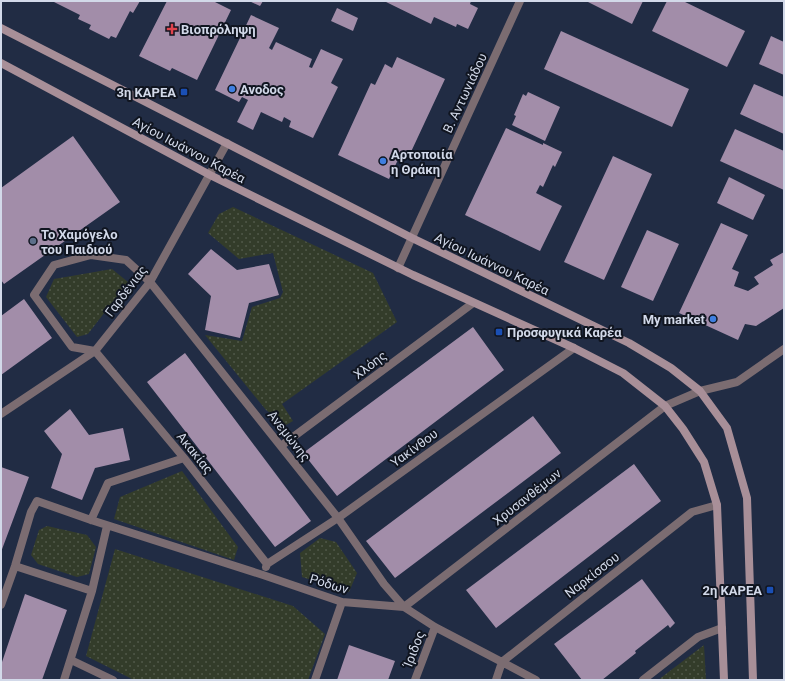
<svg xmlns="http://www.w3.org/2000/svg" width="785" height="681" font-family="Roboto,sans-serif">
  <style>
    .grass { fill: url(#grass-dots) }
    .building { fill: #a28da9 }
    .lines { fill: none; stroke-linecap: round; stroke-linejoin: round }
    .lane { stroke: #7b6c71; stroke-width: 8 }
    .street { stroke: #7b6c71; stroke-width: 8 }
    .secondary { stroke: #a88f98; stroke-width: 8 }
    .health-dot { fill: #e0444e; stroke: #101520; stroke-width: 1.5 }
    .shop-dot { fill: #3f7fe0; stroke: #101520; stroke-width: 1.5 }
    .transit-dot { fill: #1a4fb4; stroke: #101520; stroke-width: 1.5 }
    .service-dot { fill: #5c6f8a; stroke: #101520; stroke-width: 1.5 }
    .labels { text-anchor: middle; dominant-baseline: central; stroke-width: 4; stroke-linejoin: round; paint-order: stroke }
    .poi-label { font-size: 13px; font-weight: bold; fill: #d2d9e9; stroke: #101520; text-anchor: start }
    .street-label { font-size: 13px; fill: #d2d9e9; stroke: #101520 }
  </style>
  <defs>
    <pattern id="grass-dots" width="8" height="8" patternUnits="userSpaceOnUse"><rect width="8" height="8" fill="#333c2a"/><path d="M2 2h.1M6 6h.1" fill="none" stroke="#505849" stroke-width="1.8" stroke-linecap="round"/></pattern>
  </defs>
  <rect width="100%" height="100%" fill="#212c44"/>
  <path class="grass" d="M233,207l140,66 24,49 -115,82 11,17 -7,4 -20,-15 -61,-75 37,6 10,-34 28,-9 3,-6 -10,-39 -34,6 -31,-26 11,-19z
    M112,269l16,13 -40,52 -11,3 -31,-40 8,-18z
    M182,471l56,76 -4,13 -120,-41 6,-22z
    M47,526l40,9 9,12 -7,27 -12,3 -39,-13 -7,-9 8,-25z
    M320,538l16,4 21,31 -8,19 -47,-15 -2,-24z
    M115,549l178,57 32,28 -17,46h-174l-48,-24z
    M704,645l2,35h-48z"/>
  <path class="building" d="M52,1h88l-7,12 -3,-2 -14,27 -5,-2 -2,3 -20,-10 2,-4 -13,-6 2,-4z
    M167,1h46l18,9 -34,70 -25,-12 -2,3 -31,-15z
    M249,1h14l-3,5z
    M384,1h87l-1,3 8,4 -10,21 -11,-5 -1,3 -22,-10 -3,7z
    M586,1h57l-11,23z
    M667,1h16l62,30 -18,36 -75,-36z
    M337,8l21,10 -5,13 -22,-10z
    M251,15l28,13 -10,20 3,2 4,-8 36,17 -3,8 3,1 9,-19 22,10 -12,24 7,4 -25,51 -24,-11 2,-6 -7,-4 -2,5 -21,-10 -8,18 -16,-8 11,-22 -6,-3 -3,5 -24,-12z
    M561,31l128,58 -17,38 -128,-58z
    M771,36l13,6v33l-25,-11z
    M397,57l48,22 -35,75 -8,-3 -13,28 -51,-24 33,-72 4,2 10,-21 7,4z
    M754,84l30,13v37l-44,-20z
    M528,92l32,15 -15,34 -33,-16 4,-9 -2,-1 9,-21 3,2z
    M506,128l37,17v-2l19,9 -7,15 -2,-2 -10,22 -3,-2 -4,8 26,13 -22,45 -75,-36z
    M735,129l49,22v39l-64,-29z
    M73,136l47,66 -116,82 -3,-4v-92z
    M613,156l39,18 -48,106 -40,-18z
    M729,177l36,18 -12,25 -36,-17z
    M721,223l27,12 -16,34 7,3 -5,14 14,5 11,-7 -5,-7 19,-12 -3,-5 14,-8v56l-28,18 -11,-2 -7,16 -59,-27z
    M647,230l32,14 -26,57 -32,-14z
    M211,249l26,21 32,-6 10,31 -30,8 -9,35 -35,-8 6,-34 -23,-22z
    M24,299l28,39 -51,37v-59z
    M473,327l31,43 -167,126 -34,-43z
    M185,353l126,168 -36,26 -128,-165z
    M70,409l19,26 34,-7 7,32 -35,8 -13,32 -31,-12 11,-34 -18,-23z
    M533,416l28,37 -166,125 -29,-37z
    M634,464l27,37 -165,127 -30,-38z
    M1,467l28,10 -28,75z
    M642,579l33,44 -5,5 -2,-3 -33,26 1,2 -34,27h-20l-28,-36z
    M25,594l42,16 -25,70h-41v-15z
    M349,645l46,16 -7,19h-51z"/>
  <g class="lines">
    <path class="lane" d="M95,351l-23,-4 -38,-52 20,-30 37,-10 35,5 24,22"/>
    <path class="street" d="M398,268l122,-267
      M150,282l188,236 46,66 20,23
      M95,351l89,107 83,106 -1,3
      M1,414l94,-63 55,-69 77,-139
      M281,446l192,-143
      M91,520l17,-37 76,-25
      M267,564l71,-46 236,-170
      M15,566l77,25
      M1,605l14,-39 16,-54 6,-11 54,19 172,55 79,27 62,5 31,20 101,53
      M404,607l261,-201 35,-15 37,-9 47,-33
      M71,660l42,20
      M64,680l28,-89 15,-65
      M315,680l27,-78
      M415,680l20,-53
      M496,680l6,-18 190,-150 25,-7
      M643,680l55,-43 24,-9"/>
    <path class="secondary" d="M1,28l411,210 217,105 42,25 29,23 27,37 20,70 6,182
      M1,63l209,112 203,100 161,73 49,25 42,33 18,23 21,33 13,43 7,175"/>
  </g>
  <path class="health-dot" d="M170 23h4v4h4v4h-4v4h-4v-4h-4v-4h4z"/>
  <g class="shop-dot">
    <circle cx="232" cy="89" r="4"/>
    <circle cx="383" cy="161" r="4"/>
    <circle cx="713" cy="319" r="4"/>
  </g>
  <g class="transit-dot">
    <rect x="180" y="88" width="8" height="8" rx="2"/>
    <rect x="495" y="328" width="8" height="8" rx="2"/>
    <rect x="766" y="586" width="8" height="8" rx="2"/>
  </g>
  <circle class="service-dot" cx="33" cy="241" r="4"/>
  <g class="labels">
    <g class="poi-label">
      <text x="181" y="29">Βιοπρόληψη</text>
      <text x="240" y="89">Ανοδος</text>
      <text x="176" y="92" text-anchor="end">3η ΚΑΡΕΑ</text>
      <text x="391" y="154">Αρτοποιία<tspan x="391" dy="15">η Θράκη</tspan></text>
      <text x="41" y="234">Το Χαμόγελο<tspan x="41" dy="15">του Παιδιού</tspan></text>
      <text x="705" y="319" text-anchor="end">My market</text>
      <text x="507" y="332">Προσφυγικά Καρέα</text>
      <text x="762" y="590" text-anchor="end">2η ΚΑΡΕΑ</text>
    </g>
    <g class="street-label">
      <text transform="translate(465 93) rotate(-65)">Β. Αντωνιάδου</text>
      <text transform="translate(189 150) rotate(28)">Αγίου Ιωάννου Καρέα</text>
      <text transform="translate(492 264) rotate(26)">Αγίου Ιωάννου Καρέα</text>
      <text transform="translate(126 291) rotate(-53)">Γαρδένιας</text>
      <text transform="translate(370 365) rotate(-37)">Χλόης</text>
      <text transform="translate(289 436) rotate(52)">Ανεμώνης</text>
      <text transform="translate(414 448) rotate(-36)">Υακίνθου</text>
      <text transform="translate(195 453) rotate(51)">Ακακίας</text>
      <text transform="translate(527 497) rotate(-38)">Χρυσανθέμων</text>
      <text transform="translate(592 575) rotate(-38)">Ναρκίσσου</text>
      <text transform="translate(329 584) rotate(17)">Ρόδων</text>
      <text transform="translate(414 649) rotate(-69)">Ίριδος</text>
    </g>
  </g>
  <rect width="785" height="681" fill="none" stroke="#d2d9e9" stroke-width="4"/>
</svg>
